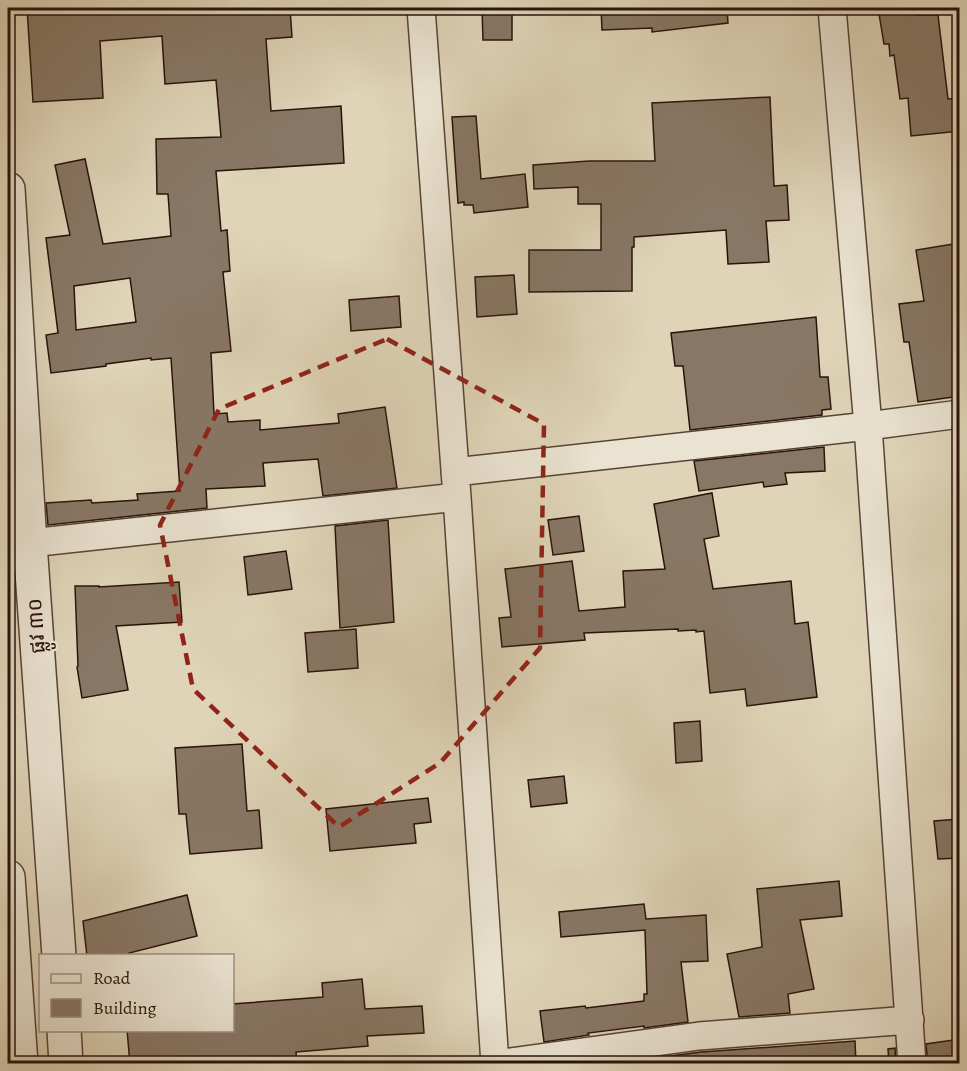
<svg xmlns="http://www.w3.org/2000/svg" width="967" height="1071" font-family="Alegreya,'Noto Sans Khmer',serif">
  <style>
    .building { fill: #887765; stroke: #29130b; stroke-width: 1.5; fill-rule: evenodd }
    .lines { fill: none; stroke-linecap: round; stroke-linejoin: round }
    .minor-casing { stroke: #564336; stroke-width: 30 }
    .tertiary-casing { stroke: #564336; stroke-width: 36 }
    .minor { stroke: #eae3d1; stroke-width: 27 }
    .tertiary { stroke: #eae3d1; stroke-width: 33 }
    .marked { fill: none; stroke: #8f2418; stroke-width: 4.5; stroke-dasharray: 12 8; stroke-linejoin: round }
    .labels { text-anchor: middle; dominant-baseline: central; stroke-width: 4.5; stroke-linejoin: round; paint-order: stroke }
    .street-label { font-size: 21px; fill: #29130b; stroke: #eae3d1 }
  </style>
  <rect width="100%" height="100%" fill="#dfd4b8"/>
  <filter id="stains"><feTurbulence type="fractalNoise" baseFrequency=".00333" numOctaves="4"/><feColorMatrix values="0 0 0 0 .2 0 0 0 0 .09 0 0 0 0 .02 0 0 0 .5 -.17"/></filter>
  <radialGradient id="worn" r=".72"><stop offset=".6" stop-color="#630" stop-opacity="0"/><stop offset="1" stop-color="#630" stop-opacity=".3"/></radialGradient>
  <path class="building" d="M27,8h263l2,29 -26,2 5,72 70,-5 3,57 -128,8 5,60 6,-1 3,41 -7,1 8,79 -20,2 3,61 13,-1 1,9 32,-2v10l79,-7 -1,-9 47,-7 12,81 -74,8 -5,-37 -55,4 2,23 -59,3 1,19 -159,17 -2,-22 45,-3 1,3 46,-3 -1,-6 43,-3 -9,-133 -20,2v-2l-45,6v2l-55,7 -5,-38 12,-2 -12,-95 24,-3 -15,-70 30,-6 18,85 68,-8 -3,-42h-11l-1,-55 65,-2 -5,-57 -51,4 -3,-48 -62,5 3,57 -70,4zM130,278l6,44 -60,8 -2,-44z
    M482,8h30v32h-29z
    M601,8h126l1,15 -76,9v-4l-50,2z
    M914,9l1,6h23l10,84 12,-1v33l-49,5 -3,-38 -8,1 -6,-44 -4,1 -1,-12h-5l-5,-30z
    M770,97l4,89 13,-1 2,35 -23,1 3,41 -41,2 -2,-34 -92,7v10h-2v44l-103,1v-42h72v-46h-23v-17l-44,2 -1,-24 56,-4h66l-3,-58z
    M476,116l5,63 44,-5 3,33 -54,6 -1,-8h-9v-3l-6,1 -6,-86z
    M960,243v153l-42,6 -9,-60h-5l-5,-38 25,-3 -8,-51z
    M514,275l3,39 -40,3 -2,-40z
    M399,296l2,31 -50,4 -2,-31z
    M816,317l4,60h8l3,32 -9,1v5l-132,15 -7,-64h-8l-4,-33z
    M824,447l1,24 -40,2 2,11 -23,3 -1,-5 -64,9 -5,-30z
    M712,493l7,43 -15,3 9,50 78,-8 4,43 13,-2 9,75 -70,9 -2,-17 -35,4 -6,-62 -8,1v-2l-18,1v-2l-94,4 1,7 -83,7 -3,-29 12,-1 -6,-48 67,-8 7,50 46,-4 -2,-36 42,-2 -11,-65z
    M579,516l5,35 -31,4 -5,-35z
    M388,520l6,102 -54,6 -5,-102z
    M286,551l6,38 -44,6 -4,-38z
    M179,582l3,40 -66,4 12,64 -46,8 -5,-31 1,-1 -3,-80h24v1z
    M356,629l2,39 -50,4 -3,-39z
    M700,721l2,40 -26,2 -2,-40z
    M242,744l5,67 12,-1 3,38 -72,6 -4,-40h-7l-4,-66z
    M564,776l3,27 -36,4 -3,-27z
    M428,798l3,24 -17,2 2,19 -86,8 -4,-42z
    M960,819v39l-22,1 -4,-38z
    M839,881l3,35 -42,4 14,69 -26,5 2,19 -51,4 -12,-63 35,-7 -5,-58z
    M187,895l10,41 -68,17v3h-42l-4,-35z
    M644,904l2,15 60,-4 2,46 -27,1 7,60 -44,6v-2l-56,7 1,2 -45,7 -4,-31 45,-5 1,2 58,-7v-7h3l-2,-64 -84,7 -2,-25z
    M362,979l3,30 57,-3 2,27 -57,3 1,10 -72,6 1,12h-167l-3,-34h105v-26l91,-7 -1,-14z
    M960,1039v25h-32l-2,-20z
    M855,1041l1,23h-207l-1,-5 53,-7z
    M895,1048l1,16h-7l-1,-15z"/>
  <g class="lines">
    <defs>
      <path id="minor" d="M421,8l36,489 38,567
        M832,8l36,418 44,638
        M455,472l413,-46 92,-12
        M30,543l427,-46
        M497,1064l202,-28 211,-16"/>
      <path id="tertiary" d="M8,189l22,354 29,413
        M8,877l13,187
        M64,1030l2,34"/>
    </defs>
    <use href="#minor" class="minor-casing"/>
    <use href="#tertiary" class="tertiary-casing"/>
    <use href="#minor" class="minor"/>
    <use href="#tertiary" class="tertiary"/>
  </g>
  <path class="marked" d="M387,339l157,85 -4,224 -100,115 -101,64 -146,-138 -33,-164 59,-116z"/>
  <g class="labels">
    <g class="street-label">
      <text transform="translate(36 626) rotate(-94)">ផ្លូវ ៣០</text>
    </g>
  </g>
  <rect width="967" height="1071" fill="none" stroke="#dfd4b8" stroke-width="30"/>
  <rect x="9" y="9" width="949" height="1053" fill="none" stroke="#29130b" stroke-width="3"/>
  <rect x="15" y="15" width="937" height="1041" fill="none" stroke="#29130b" stroke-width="1.5"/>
  <rect x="39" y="954" width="195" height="78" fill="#eae3d1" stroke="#9d9082" stroke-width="1.5"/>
  <rect x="51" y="974" width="30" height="9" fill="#eae3d1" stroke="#9d9082" stroke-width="1.5"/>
  <text x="93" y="984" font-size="18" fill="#29130b">Road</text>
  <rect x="51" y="999" width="30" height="18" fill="#887765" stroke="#9d9082" stroke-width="1.5"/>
  <text x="93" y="1014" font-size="18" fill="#29130b">Building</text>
  <rect width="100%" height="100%" filter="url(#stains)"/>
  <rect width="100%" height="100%" fill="url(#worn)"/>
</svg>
